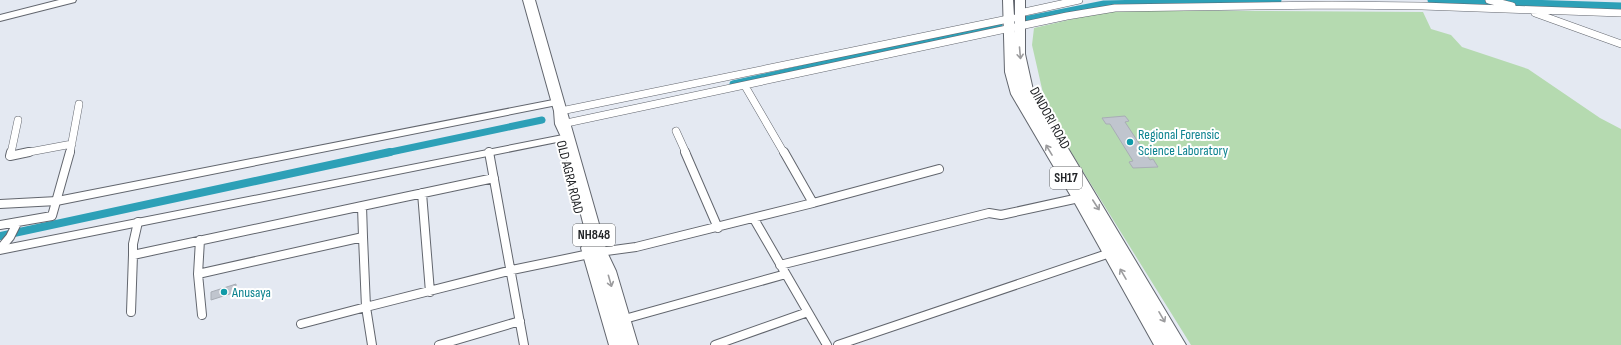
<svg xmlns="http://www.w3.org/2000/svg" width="1621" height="345" font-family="'Sofia Sans Condensed',sans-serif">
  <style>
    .green { fill: #b5dab0 }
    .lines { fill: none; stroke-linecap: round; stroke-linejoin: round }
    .canal-far1 { stroke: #2da0b7; stroke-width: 7 }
    .canal { stroke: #2da0b7; stroke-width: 8 }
    .building { fill: #c0c5ce; stroke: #a8adb5 }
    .street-far1-casing { stroke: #62666e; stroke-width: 8 }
    .street-casing { stroke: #62666e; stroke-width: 10 }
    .secondary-casing { stroke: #62666e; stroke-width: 2 }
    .primary-casing { stroke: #62666e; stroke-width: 2 }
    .highway-casing { stroke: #62666e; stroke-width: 2 }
    .street-far1 { stroke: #fff; stroke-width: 7 }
    .street { stroke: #fff; stroke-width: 8 }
    .secondary { fill: #fff; fill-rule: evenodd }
    .primary { fill: #fff; fill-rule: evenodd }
    .highway { fill: #fff; fill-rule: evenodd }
    .oneway { stroke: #9c9c9e }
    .culture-dot { fill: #0f9aa8; stroke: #fff; stroke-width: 1.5 }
    .labels { text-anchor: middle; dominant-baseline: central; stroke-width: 4; stroke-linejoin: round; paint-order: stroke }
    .shield { fill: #fff; stroke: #646668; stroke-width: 1 }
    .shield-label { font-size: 13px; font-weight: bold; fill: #222427 }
    .street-label { font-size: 14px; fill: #222427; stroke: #fff }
    .culture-label { font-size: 14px; fill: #0d838f; stroke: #fff; text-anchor: start }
  </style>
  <rect width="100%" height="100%" fill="#e4e9f2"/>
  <path class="green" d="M1137,10l286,2 8,17 20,6 11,12 66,22 72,49 21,11v216h-430l-143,-230 -16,-70 2,-17 69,-16z"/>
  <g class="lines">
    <path class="canal-far1" d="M1431,0l190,6
      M1024,20l80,-16 174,-4
      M733,84l266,-59
      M386,153l156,-33"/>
    <path class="canal" d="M0,236l390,-84"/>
  </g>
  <path class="building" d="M1125,116l4,5 -4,1 25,38 3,-1 5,8 -25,1 -4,-6 4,-1 -23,-37h-4l-4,-6z
    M236,284v8l-25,8v-8z"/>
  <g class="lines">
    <defs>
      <path id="street-far1" d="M1489,0l23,6
        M1020,13l59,-13
        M1535,13l86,31
        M745,86l39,67
        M561,111l452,-93
        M562,124l505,-108 48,-8 217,-3 90,1 199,7
        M676,131l10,22
        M11,153l7,-33
        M24,153l48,-9
        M70,153l9,-49"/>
      <path id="street" d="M11,152l-1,4 19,-4
        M489,152l35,193
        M685,152l33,76
        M422,193l8,99
        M813,203l126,-34
        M362,206l132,-28
        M754,219l73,126
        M138,222l-5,22v11l229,-49 1,31
        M0,225l52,-9 18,-64
        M0,249l10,-12 7,-14
        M780,265l209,-52 12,2 78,-17
        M198,274l2,-34
        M131,312l2,-57
        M202,315l-4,-41 165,-37 3,70 146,-37 87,-18 37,-5 177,-44 -29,-51
        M621,320l165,-46
        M301,324l65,-17 6,38
        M439,345l81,-24
        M715,345l93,-33
        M838,345l272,-92"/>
      <path id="secondary" d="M558,99l5,3 -1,2 -505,101 -57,3v-8l57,-3z
        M568,134l4,1 1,2 -1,2 -572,115v-8z"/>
      <path id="primary" d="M59,0h17l-1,2 -75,19v-6z
        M1003,0h10l2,33v-33h10v54l8,36 153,255h-32l-82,-147 -61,-104 -6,-22z"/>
      <path id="highway" d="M523,0h12l72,252 9,19 22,74h-29l-28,-97 2,-4 5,-2 -27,-105 -6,-13 -1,-13z"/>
    </defs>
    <use href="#street-far1" class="street-far1-casing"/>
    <use href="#street" class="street-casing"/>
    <use href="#secondary" class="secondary-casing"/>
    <use href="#primary" class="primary-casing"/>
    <use href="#highway" class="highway-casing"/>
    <use href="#street-far1" class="street-far1"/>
    <use href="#street" class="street"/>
    <use href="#secondary" class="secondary"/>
    <use href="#primary" class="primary"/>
    <use href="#highway" class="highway"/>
  </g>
  <defs><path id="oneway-shaft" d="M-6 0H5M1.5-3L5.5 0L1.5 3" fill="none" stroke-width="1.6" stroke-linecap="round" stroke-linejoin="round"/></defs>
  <g class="oneway">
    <use href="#oneway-shaft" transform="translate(1020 53) rotate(85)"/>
    <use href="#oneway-shaft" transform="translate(1049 150) rotate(-121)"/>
    <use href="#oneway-shaft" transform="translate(1096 205) rotate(57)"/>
    <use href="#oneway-shaft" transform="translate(1123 274) rotate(-120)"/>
    <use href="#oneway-shaft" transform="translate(610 281) rotate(74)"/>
    <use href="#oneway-shaft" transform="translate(1162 317) rotate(60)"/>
  </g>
  <g class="culture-dot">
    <circle cx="1130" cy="142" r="4"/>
    <circle cx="224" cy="292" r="4"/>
  </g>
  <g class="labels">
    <g class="shield">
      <rect x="1050" y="167" width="32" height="22" rx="3"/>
      <rect x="573" y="224" width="42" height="22" rx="3"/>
    </g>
    <g class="shield-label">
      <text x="1066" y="178">SH17</text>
      <text x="594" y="235">NH848</text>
    </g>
    <g class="street-label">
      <text transform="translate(1050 118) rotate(61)">DINDORI ROAD</text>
      <text transform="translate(570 177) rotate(76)">OLD AGRA ROAD</text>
    </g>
    <g class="culture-label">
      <text x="1138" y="134">Regional Forensic<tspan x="1138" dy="16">Science Laboratory</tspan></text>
      <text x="232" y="292">Anusaya</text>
    </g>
  </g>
</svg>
